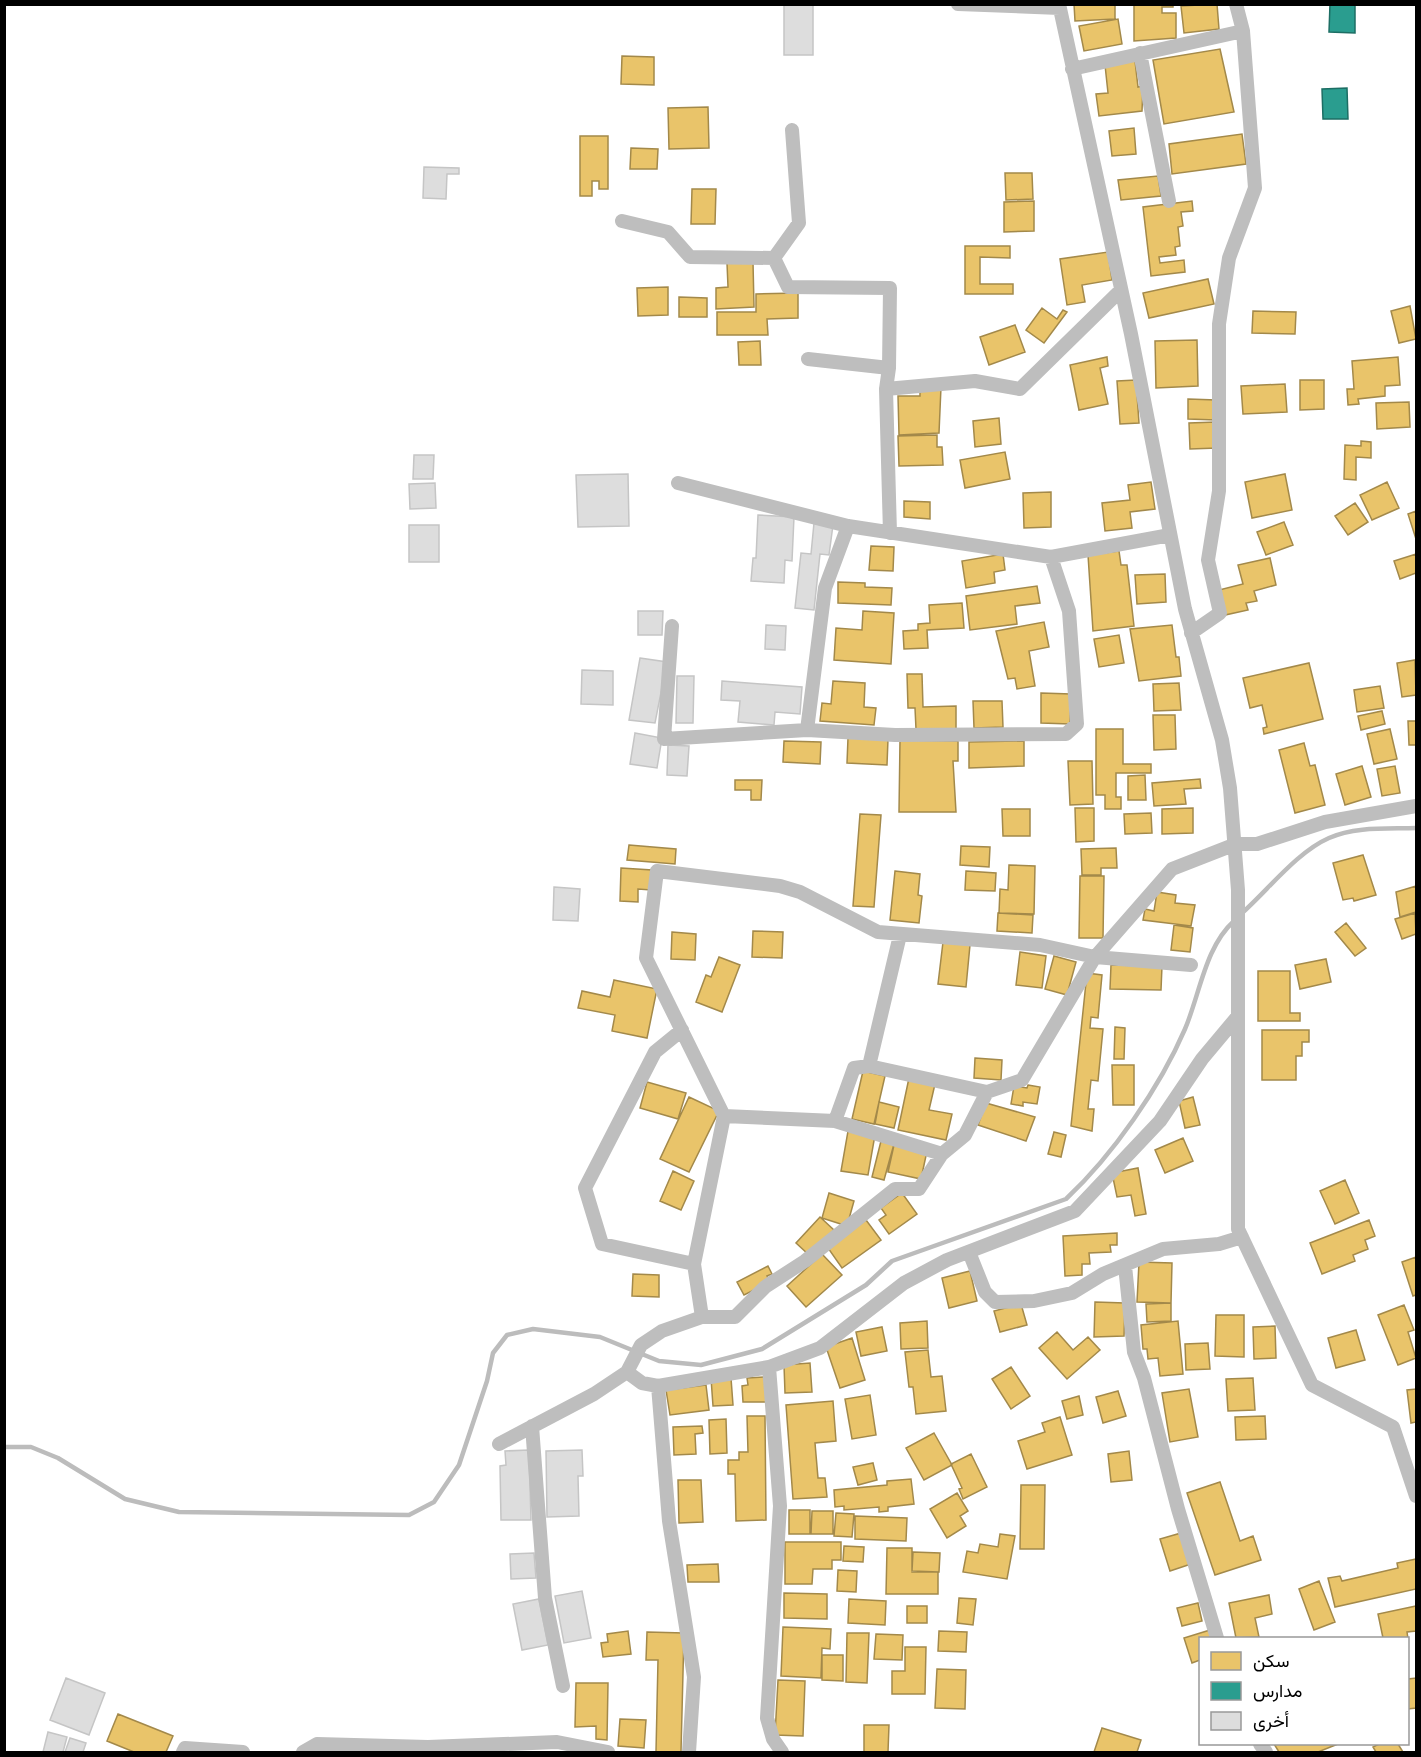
<svg xmlns="http://www.w3.org/2000/svg" width="1421" height="1757" font-family="'Work Sans',Vazirmatn,sans-serif">
  <style>
    .homes { fill: #e9c46a; stroke: #a3894a; stroke-width: 1.5 }
    .schools { fill: #2a9d8f; stroke: #1d6e64; stroke-width: 1.5 }
    .lines { fill: none; stroke-linecap: round; stroke-linejoin: round }
    .stream { stroke: #bcbcbc; stroke-width: 4.5 }
    .building { fill: #ddd; stroke: #c5c5c5; stroke-width: 1.5 }
    .minor { stroke: #bebebe; stroke-width: 14 }
  </style>
  <rect width="100%" height="100%" fill="#fff"/>
  <path class="homes" d="M1074,4h41v15l-40,2z
    M1134,4h39v3h-11v6h14v25l-42,3z
    M1217,4l2,25 -35,4 -3,-27z
    M1118,19l4,25 -38,7 -5,-25z
    M1220,49l14,63 -70,12 -11,-64z
    M622,56l32,1v28l-33,-1z
    M1135,61l3,26 5,-1 -1,25 -43,5 -3,-22 12,-1 -3,-28z
    M708,107l1,41 -40,1 -1,-41z
    M1134,128l2,26 -24,2 -3,-25z
    M1242,134l4,30 -74,10 -3,-30z
    M580,136h28v53h-9v-8h-7v15h-12z
    M631,148l27,1 -1,20h-27z
    M1005,173h27l1,26 -27,1z
    M1158,176l3,20 -40,4 -3,-20z
    M692,189h24l-1,35h-24z
    M1034,201v30l-30,1v-30z
    M1192,201l1,10 -12,1 2,14 -5,1 2,19 -5,1 1,8 -17,2 1,6 24,-3 1,12 -34,4 -8,-69z
    M965,246h45v12l-30,-1v27h33v10h-48z
    M1108,252l4,28 -30,5 3,17 -18,3 -7,-46z
    M753,262l1,45 -38,2v-21l12,-1 -1,-24z
    M1208,279l6,25 -65,14 -6,-25z
    M668,287v28l-30,1 -1,-28z
    M798,293v25l-31,1 1,16h-51v-23h39v-18z
    M679,297l28,1v19h-28z
    M1410,306l6,33 -17,4 -8,-32z
    M1042,308l15,11 6,-9 4,2 -23,31 -18,-13z
    M1253,311l43,1 -1,22 -43,-1z
    M1015,325l10,27 -36,13 -9,-28z
    M1197,340l1,46 -42,2 -1,-47z
    M760,341l1,24h-22l-1,-23z
    M1107,357l1,9 -8,2 8,36 -29,6 -9,-45z
    M1398,357l2,28 -15,1v10l-27,3 1,5 -11,1 -1,-16h7l-2,-28z
    M1136,380l3,43 -19,1 -3,-43z
    M1300,380h24v29l-24,1z
    M1285,384l2,28 -44,2 -2,-28z
    M941,387l-2,46 -40,2 -1,-39h22v-8z
    M1188,399l28,1v20l-28,-1z
    M1409,402l1,25 -33,2 -1,-26z
    M999,418l2,26 -26,3 -2,-26z
    M1216,422l1,26 -27,1 -1,-26z
    M937,435v12h5l1,18 -44,1 -1,-30z
    M1361,441l10,1v16l-15,-1v23l-12,-1 1,-34 16,1z
    M1005,452l5,27 -45,9 -5,-28z
    M1285,474l7,36 -40,8 -7,-36z
    M1151,482l4,27 -25,3 2,16 -27,3 -3,-28 28,-3 -2,-15z
    M1387,482l12,26 -27,12 -12,-25z
    M1051,492v35l-27,1 -1,-35z
    M904,501l26,1v17l-26,-2z
    M1355,503l13,19 -20,13 -13,-19z
    M1416,511v28l-8,-25z
    M1284,522l9,23 -27,10 -9,-23z
    M871,546l23,1 -1,24 -24,-1z
    M1119,551l2,14h6l7,61 -41,5 -5,-76z
    M1003,554l2,16 -11,2 1,11 -29,5 -4,-27z
    M1416,554v19l-16,6 -6,-18z
    M1270,558l6,27 -22,6 3,10 -11,2 2,7 -23,5 -6,-25 24,-6 -5,-19z
    M1165,574l1,28 -29,2 -2,-29z
    M838,582l27,1v4l27,1 -1,17 -53,-2z
    M1037,586l3,17 -25,3 2,18 -47,6 -4,-34z
    M962,603l2,25 -37,2 1,18 -24,1 -1,-18 15,-1v-6l12,-1 -1,-18z
    M863,611l31,2 -3,51 -57,-4 2,-32 26,2z
    M1044,622l5,25 -20,4 6,35 -18,3 -2,-11 -7,1 -12,-48z
    M1172,625l4,32h3l2,19 -42,5 -9,-52z
    M1119,635l5,28 -25,4 -5,-28z
    M1415,660l1,35 -14,2 -5,-34z
    M1309,663l14,56 -59,15 -1,-6 4,-1 -5,-22 -12,3 -7,-30z
    M907,674h15l1,33 33,-1v23h-40l-1,-21h-7z
    M833,681l32,2 -1,24 12,1 -2,17 -54,-4 2,-18 9,1z
    M1179,683l2,27 -27,1 -1,-27z
    M1380,686l4,22 -27,4 -3,-22z
    M1041,693l30,1 -1,30 -29,-1z
    M973,701h29l1,26 -29,1z
    M1382,711l3,13 -24,6 -3,-14z
    M1153,715h22l1,34 -22,1z
    M1408,721h8v24h-7z
    M1096,729h27v35h28v9h-35v24h5v12h-16v-14h-9z
    M1390,729l7,30 -23,5 -7,-30z
    M848,738l40,1 -1,26 -40,-2z
    M900,740l58,1v20h-5l3,51h-57z
    M784,741l37,1 -1,22 -37,-2z
    M1024,741v25l-55,2v-26z
    M1304,743l6,23 5,-1 10,40 -30,8 -16,-63z
    M1068,761h24l1,43 -23,1z
    M1362,766l9,31 -26,8 -9,-31z
    M1395,766l5,27 -18,3 -5,-27z
    M1145,775l1,25h-18v-24z
    M1200,779l1,9 -17,1 2,15 -32,2 -2,-23z
    M735,780h27l-1,20h-10v-10h-16z
    M1075,808h19v33l-18,1z
    M1193,808v25l-31,1v-25z
    M1002,809h28v27h-27z
    M1151,813l1,20 -27,1 -1,-20z
    M860,814l21,1 -7,92 -21,-1z
    M629,845l47,4 -1,15 -48,-4z
    M961,846l29,1 -1,20 -29,-2z
    M1116,848l1,20h-16v7h-19l-1,-26z
    M1363,855l13,40 -22,6 -1,-3 -10,2 -10,-37z
    M1009,865l26,1 -1,48 -35,-1 1,-24 8,1z
    M621,868l31,2 -1,20 -13,-1v13l-18,-1z
    M895,871l25,3 -2,21 4,1 -3,27 -29,-3z
    M966,871l30,2 -1,18 -30,-1z
    M1080,876h24l-1,62h-24z
    M1416,886v26l-16,5 -4,-25z
    M1157,892l19,3 -1,8 20,2 -4,21 -48,-6 2,-11 9,2z
    M998,913l35,2 -1,18 -35,-2z
    M1415,913l1,21 -14,5 -7,-20z
    M1346,923l20,25 -11,8 -20,-24z
    M1174,925l19,3 -3,24 -19,-2z
    M753,931l30,1 -1,26 -30,-1z
    M672,932l24,2 -1,26 -24,-1z
    M943,942l27,3 -4,42 -28,-3z
    M1020,952l26,4 -4,32 -26,-3z
    M1054,956l22,6 -9,33 -22,-6z
    M719,957l21,8 -18,47 -26,-10 10,-27 5,2z
    M1326,959l5,23 -31,7 -5,-24z
    M1111,965l51,1 -1,24 -51,-1z
    M1258,971h32v42h10v8h-42z
    M1087,973l15,2 -4,43 -7,-1 -1,11 13,1 -5,52 -7,-1 -3,29h6l-2,22 -21,-5z
    M614,980l43,9 -10,49 -35,-7 3,-16 -37,-7 4,-17 28,6z
    M1115,1027l10,1 -1,31h-10z
    M1262,1030h47v12h-7v14h-6v24h-34z
    M975,1058l27,2 -1,20 -27,-2z
    M1112,1065h22v40h-21z
    M863,1071l22,5 -11,48 -22,-5z
    M909,1078l26,6 -6,26 23,4 -6,26 -48,-10z
    M647,1082l39,11 -8,26 -38,-11z
    M1028,1085l12,2 -3,17 -14,-2v4l-12,-2 3,-18 13,2z
    M689,1097l30,14 -30,61 -29,-13z
    M1193,1097l7,28 -15,3 -6,-27z
    M879,1102l20,5 -5,21 -19,-4z
    M986,1103l49,14 -9,24 -48,-16z
    M848,1131l27,4 -7,40 -27,-4z
    M1054,1132l12,3 -5,22 -13,-3z
    M1183,1138l10,23 -28,12 -10,-23z
    M881,1141l13,3 -10,36 -12,-3z
    M894,1145l33,6 -6,28 -33,-7z
    M1138,1168l8,46 -11,2 -4,-21 -14,2 -5,-24z
    M673,1171l21,10 -13,29 -21,-9z
    M1345,1180l14,33 -24,11 -15,-33z
    M829,1193l25,8 -7,25 -25,-8z
    M902,1193l15,21 -28,20 -10,-14 7,-5 -5,-7z
    M820,1217l14,13 -25,25 -13,-12z
    M866,1220l15,20 -39,28 -14,-20z
    M1369,1220l6,16 -10,4 3,9 -15,6 2,6 -33,13 -12,-31z
    M1117,1233v12h-7l1,7 -22,1 1,11h-8v11l-17,1 -2,-40z
    M822,1254l20,21 -36,32 -19,-21z
    M1416,1257v38l-3,1 -11,-34z
    M1139,1262l33,1 -1,40 -34,-1z
    M768,1266l4,8 -5,2 3,6 -26,13 -7,-13z
    M970,1271l7,30 -28,7 -7,-30z
    M633,1274l26,1v22l-27,-1z
    M1095,1302l30,1 -1,33 -30,1z
    M1171,1303v18l-24,1 -1,-18z
    M1021,1304l6,21 -27,7 -6,-21z
    M1404,1305l10,25 -6,2 8,26 -18,7 -20,-50z
    M1216,1315h28v42l-29,-1z
    M927,1321l1,27 -27,1 -1,-26z
    M1178,1321l5,53 -23,2 -2,-18 -10,1 -1,-10h-4l-2,-24z
    M1275,1326l1,32 -22,1 -1,-32z
    M882,1327l5,24 -26,5 -5,-24z
    M1356,1330l9,30 -29,8 -8,-30z
    M1057,1332l16,18 15,-13 12,13 -33,29 -28,-31z
    M852,1338l13,42 -25,8 -14,-41z
    M1208,1343l2,26 -24,1 -1,-26z
    M928,1350l3,27 11,-1 4,35 -30,3 -3,-27h-4l-4,-35z
    M810,1363l2,29 -27,1 -1,-28z
    M1011,1367l19,29 -19,13 -19,-30z
    M766,1377l1,25h-24l-1,-16 6,-1 -1,-7z
    M711,1378h20l2,27 -20,1z
    M1253,1378l2,32 -27,1 -2,-32z
    M706,1385l3,25 -39,5 -4,-25z
    M1189,1389l9,48 -28,5 -8,-49z
    M1416,1389v33l-5,1 -4,-33z
    M1118,1391l8,25 -23,7 -7,-26z
    M870,1395l6,40 -24,4 -7,-40z
    M1079,1396l4,19 -16,4 -5,-18z
    M833,1401l3,40 -21,2 3,35h7l2,19 -34,2 -7,-94z
    M747,1416h18l1,104 -30,1 -1,-47h-7v-14h11v-8h9z
    M1265,1416l1,23 -30,1 -1,-23z
    M1060,1417l12,38 -45,14 -9,-28 27,-9 -3,-9z
    M726,1419l1,34 -17,1 -1,-34z
    M702,1426l1,7 -8,1 1,20 -22,1 -1,-28z
    M934,1433l18,32 -28,15 -18,-32z
    M1129,1451l3,29 -21,2 -3,-28z
    M971,1454l16,33 -24,12 -4,-10 3,-1 -11,-24z
    M873,1463l4,17 -19,5 -5,-18z
    M911,1479l3,25 -26,3v4l-9,1v-5l-35,3v-4l-9,1 -1,-17 53,-5v-4z
    M678,1480h23l2,42 -24,1z
    M1220,1482l20,59 13,-5 8,24 -46,15 -28,-82z
    M1021,1485h24l-1,64h-24z
    M957,1493l11,18 -8,5 6,10 -19,12 -17,-29z
    M789,1510h21v24h-21z
    M812,1511h21v23h-22z
    M836,1513l18,1 -2,23 -18,-1z
    M855,1516l52,2 -1,23 -51,-2z
    M1181,1533l10,31 -21,7 -10,-32z
    M1000,1534l15,2 -8,43 -44,-7 4,-21 11,2 2,-9 18,3z
    M785,1542h56v18h-9v9h-19l-1,15h-27z
    M844,1546l20,1 -1,15 -20,-1z
    M887,1548h25v24h26v22h-52z
    M913,1552l27,1 -1,19 -27,-1z
    M1416,1559v30l-81,18 -7,-29 12,-2 2,5 56,-13 -1,-5z
    M718,1564l1,18h-31l-1,-17z
    M838,1570l19,1 -1,21 -19,-1z
    M1319,1581l16,41 -21,8 -15,-41z
    M784,1593l43,1v25l-43,-1z
    M1269,1595l3,19 -17,4 4,19 -23,1 -7,-35z
    M959,1598l17,1 -3,26 -16,-2z
    M849,1599l37,2 -1,24 -37,-2z
    M1198,1603l4,18 -20,5 -5,-18z
    M907,1606h20v17h-20z
    M1416,1606v25l-9,1 1,7 -25,-1 -5,-24z
    M783,1627l48,2 -1,20 -8,-1 -1,30 -40,-2z
    M1210,1630l2,8h-12v22l-8,3 -8,-25z
    M628,1631l3,23 -28,3 -2,-14 7,-1 -1,-8z
    M939,1631l28,1 -1,20 -28,-1z
    M647,1632l37,1 -3,119h-25l2,-92h-12z
    M847,1633h22l-2,50 -21,-1z
    M876,1634l27,1 -1,25 -28,-1z
    M905,1647h21l-1,47h-33v-23h13z
    M822,1655h21v26l-21,-1z
    M937,1669l29,1 -1,39 -30,-1z
    M1416,1678v30l-8,1v-30z
    M778,1680l27,1 -2,55 -28,-1z
    M576,1683h32l-1,57 -11,-1v-13l-21,1z
    M118,1714l55,22 -7,16h-32l-27,-11z
    M620,1719l26,1 -2,28 -26,-2z
    M864,1725h25l-1,27h-24z
    M1102,1728l39,12 -4,12h-43z
    M1274,1744h64l-20,8h-39z
    M1379,1744h19l5,8h-27l-3,-5z"/>
  <path class="schools" d="M1330,4h25v29l-26,-1z
    M1347,88l1,31h-25l-1,-30z"/>
  <g class="lines">
    <path class="stream" d="M1242,913c26,-23 55,-61 87,-75 26,-12 60,-9 87,-10
      M4,1447h27l27,11 67,41 54,13 230,3 25,-13 25,-37 28,-84 6,-28 14,-18 26,-6 67,8 59,24 42,4 61,-16 104,-64 26,-24 174,-62c47,-44 94,-112 119,-170 15,-35 20,-82 49,-108"/>
  </g>
  <path class="building" d="M784,4h29v51h-29z
    M424,167l35,1v6h-12l-1,25 -23,-1z
    M414,455h20l-1,24h-20z
    M628,474l1,52 -51,1 -2,-52z
    M435,483l1,25 -26,1 -1,-25z
    M758,515l36,2 -2,44 -7,-1 -1,23 -33,-2 2,-23h3z
    M814,523l19,2 -4,30 -9,-1 -6,56 -19,-2 6,-55 10,1z
    M409,525h30v37h-30z
    M638,611h25l-1,24h-24z
    M766,625l20,1 -1,24 -20,-1z
    M640,658l27,4 -12,61 -26,-3z
    M582,670l31,1v34l-32,-1z
    M677,676h17l-1,47h-17z
    M722,681l80,6 -2,27 -25,-2 -1,13 -36,-3 2,-21 -19,-1z
    M635,733l27,5 -5,30 -27,-4z
    M668,745l21,1 -2,30 -20,-1z
    M554,887l26,2 -2,32 -25,-1z
    M529,1450l2,70h-30l-1,-54 6,-1 -1,-14z
    M582,1450l1,26h-5l1,40 -32,1 -1,-66z
    M534,1553l2,25 -25,1 -1,-25z
    M582,1591l9,47 -27,5 -9,-47z
    M539,1599l9,46 -26,5 -9,-46z
    M66,1678l39,15 -16,42 -39,-15z
    M48,1732l19,5 -4,15h-20z
    M70,1738l16,5 -3,9h-18z"/>
  <g class="lines">
    <path class="minor" d="M958,4l102,4
      M1059,4l72,330 54,275 37,131 8,48 8,102v339l74,156 81,42 23,69
      M1140,53l29,148
      M1072,69l171,-38
      M622,221l46,11 22,25 84,1 14,29 102,1 -1,80 -3,21 4,144
      M774,258l25,-35 -7,-93
      M808,359l81,9
      M886,389l89,-8 45,8 101,-99
      M678,483l170,43 203,31 119,-22
      M672,626l-8,113 143,-9 88,5 171,-1 11,-10 -8,-113 -18,-54
      M1191,633l29,-20 -12,-53 11,-69v-167l10,-66 26,-70 -12,-157 -7,-27
      M807,730l18,-142 23,-62
      M682,1030l-27,22 -70,136 17,56 92,20 30,-148 111,5 107,33
      M869,1066l31,-131
      M724,1116l-78,-158 11,-87 123,15 20,6 78,40 162,13 55,12 96,8
      M835,1121l19,-53 15,-2 118,26
      M969,1252l16,40 10,10 39,-1 38,-8 31,-19 60,-25 56,-5 23,-7
      M694,1264l8,53h33l30,-30 40,-26 90,-72h24l23,-35 23,-19 22,-43 35,-12 73,-123 77,-88 64,-25h21l68,-22 91,-16
      M1125,1266l9,86 10,26 34,131 39,129
      M627,1372l15,11 16,3 111,-19
      M658,1386l11,135 25,156 -5,75
      M532,1426l13,172 18,88
      M499,1444l95,-50 33,-22 14,-27 21,-14 40,-14
      M1260,1744l6,8
      M183,1752l2,-4 58,4
      M303,1752l14,-8 111,3 129,-5 51,10
      M782,1752l-9,-13 -6,-21 13,-212 -11,-139 51,-19 84,-65 43,-23 128,-49 85,-90 42,-62 36,-43"/>
  </g>
  <rect width="1421" height="1757" fill="none" stroke="#000000" stroke-width="12"/>
  <rect x="1199" y="1637" width="210" height="108" fill="#ffffff" stroke="#999999" stroke-width="1.5"/>
  <rect x="1211" y="1652" width="30" height="18" fill="#e9c46a" stroke="#999999" stroke-width="1.5"/>
  <text x="1253" y="1667" font-size="18" fill="#000000">سكن</text>
  <rect x="1211" y="1682" width="30" height="18" fill="#2a9d8f" stroke="#999999" stroke-width="1.5"/>
  <text x="1253" y="1697" font-size="18" fill="#000000">مدارس</text>
  <rect x="1211" y="1712" width="30" height="18" fill="#dddddd" stroke="#999999" stroke-width="1.5"/>
  <text x="1253" y="1727" font-size="18" fill="#000000">أخرى</text>
</svg>
